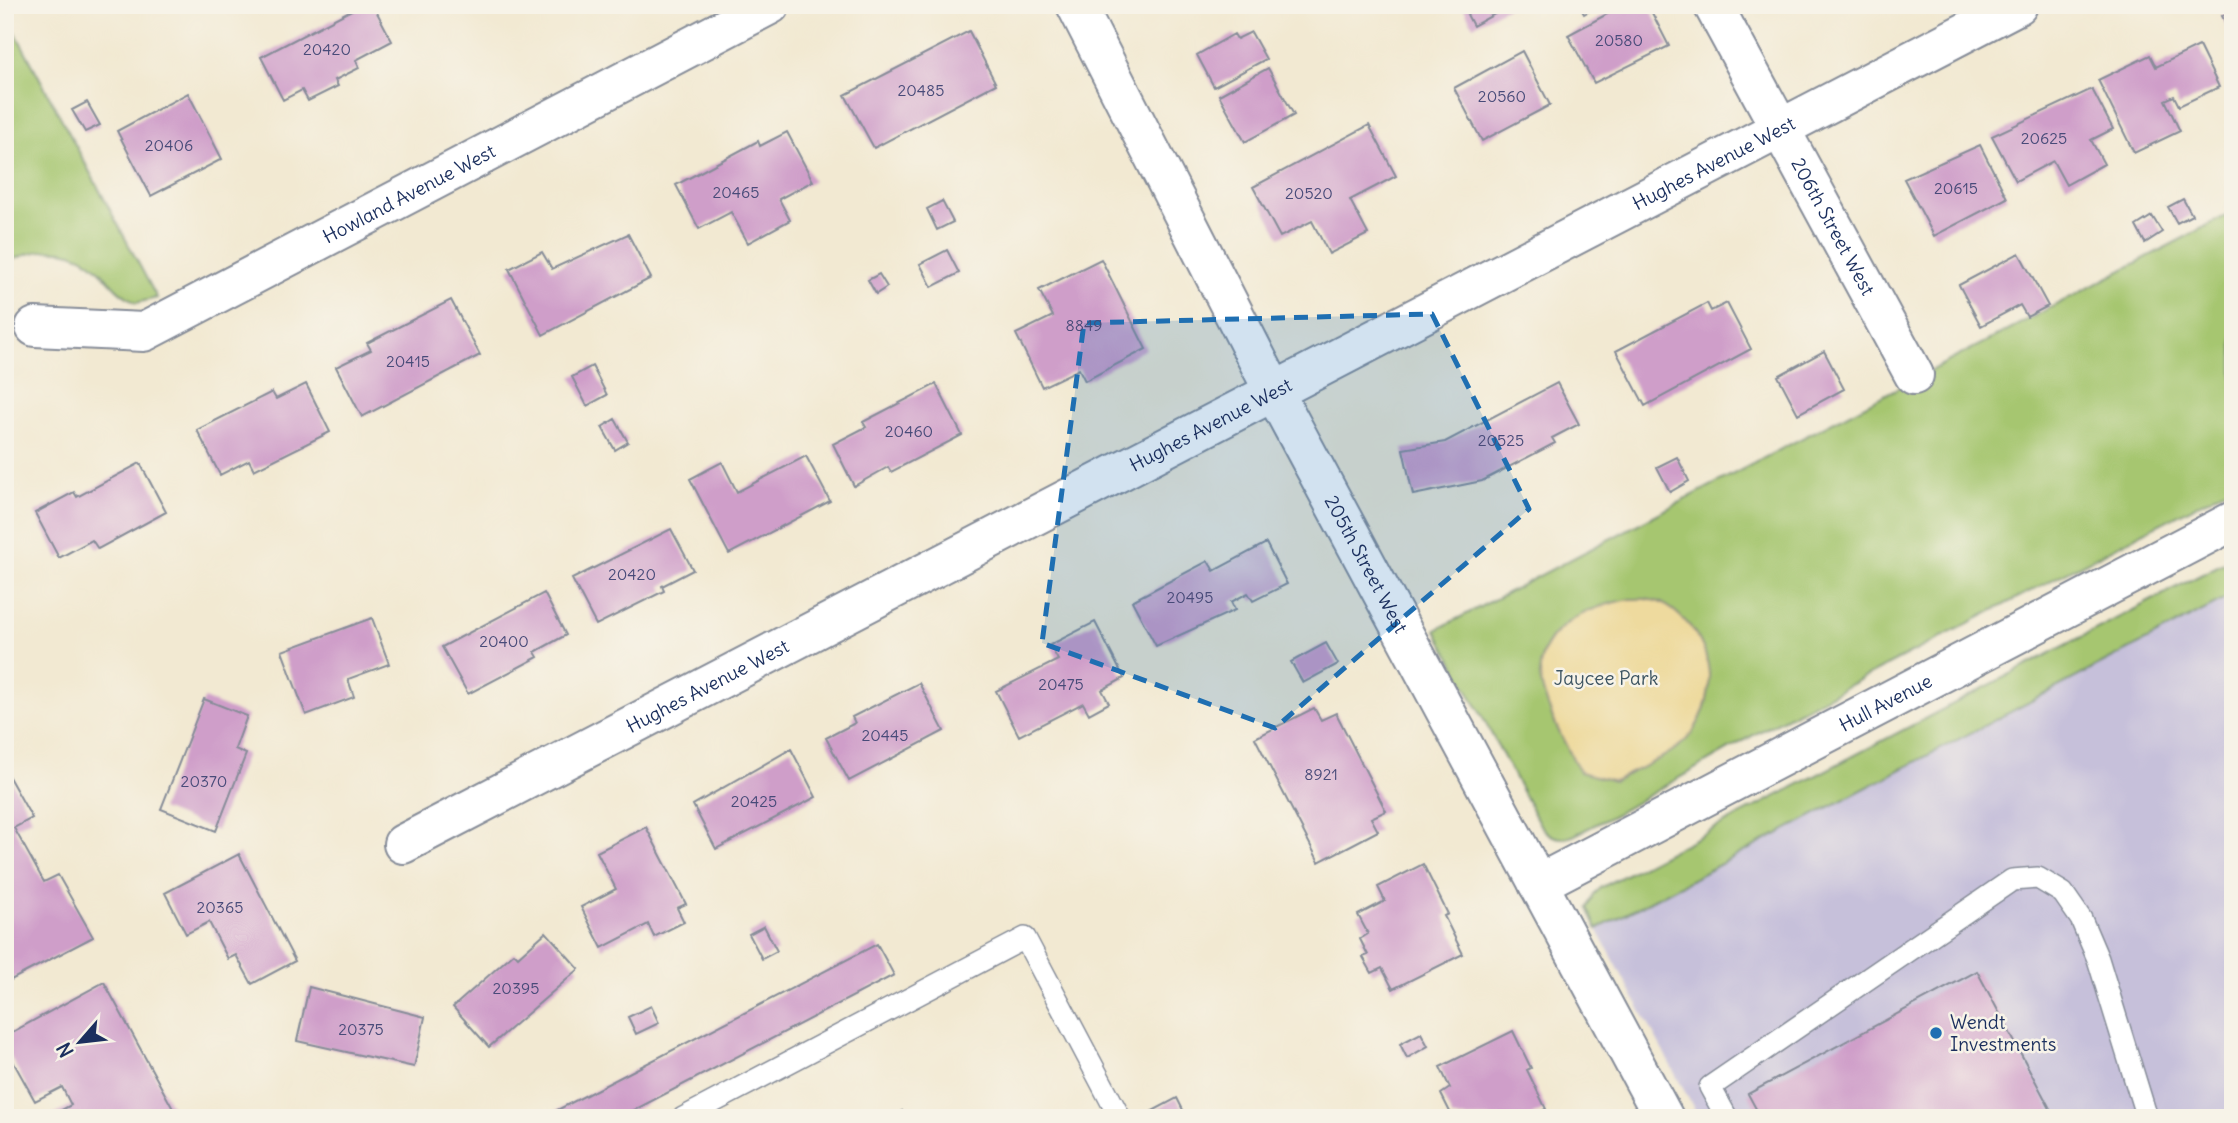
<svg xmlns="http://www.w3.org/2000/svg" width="2238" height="1123" font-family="Delius,sans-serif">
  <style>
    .industrial { fill: #c6c0da }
    .green { fill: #a6c66f; stroke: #607a66; stroke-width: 2 }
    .sand { fill: #eeda9e; stroke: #84847e; stroke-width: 2 }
    .building { fill: #cf9ec9 }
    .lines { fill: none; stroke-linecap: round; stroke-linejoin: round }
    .lane-casing { stroke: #868c98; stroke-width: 24 }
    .street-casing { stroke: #868c98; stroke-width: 42 }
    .lane { stroke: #fff; stroke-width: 21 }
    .street { stroke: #fff; stroke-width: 38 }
    .marked { fill: #1f6fb2; fill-opacity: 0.2; stroke: #1f6fb2; stroke-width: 5; stroke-dasharray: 14 9; stroke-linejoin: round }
    .poi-dot { fill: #1f6fb2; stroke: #f7f3e8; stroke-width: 2.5 }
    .labels { text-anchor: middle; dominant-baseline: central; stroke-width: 5; stroke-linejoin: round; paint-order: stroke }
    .number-label { font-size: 16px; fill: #484b79 }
    .street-label { font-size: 19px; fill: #1b2f5e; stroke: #f7f3e8 }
    .park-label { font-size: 19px; fill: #3e5562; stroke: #f7f3e8 }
    .poi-label { font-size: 19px; fill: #1b2f5e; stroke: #f7f3e8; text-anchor: start }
  </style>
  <rect width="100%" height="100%" fill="#f7f3e8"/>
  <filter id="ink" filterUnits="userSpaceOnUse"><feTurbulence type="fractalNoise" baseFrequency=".0143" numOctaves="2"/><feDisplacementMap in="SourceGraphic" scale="14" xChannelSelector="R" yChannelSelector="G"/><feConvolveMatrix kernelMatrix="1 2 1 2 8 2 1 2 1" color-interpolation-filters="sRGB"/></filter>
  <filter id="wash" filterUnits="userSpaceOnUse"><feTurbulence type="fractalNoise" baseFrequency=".00686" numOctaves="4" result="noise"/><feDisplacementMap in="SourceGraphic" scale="28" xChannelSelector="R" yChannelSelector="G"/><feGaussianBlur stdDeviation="1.57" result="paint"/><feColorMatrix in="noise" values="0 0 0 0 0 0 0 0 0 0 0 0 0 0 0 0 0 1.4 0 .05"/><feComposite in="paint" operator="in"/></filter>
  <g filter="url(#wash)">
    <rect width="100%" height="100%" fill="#f2e9d2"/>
    <path class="industrial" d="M2233,595v523h-534l-102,-189z"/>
    <path class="green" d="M5,13l152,285 -21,5c-7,-5 -16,-10 -22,-17 -8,-8 -14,-17 -24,-24 -25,-18 -59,-13 -85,2z
      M2233,212v274l-474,246 -143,82 -43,22c-15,5 -24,0 -33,-11l-104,-195z
      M2233,558v37l-636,334 -9,-21 6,-14 8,-7z"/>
    <path class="sand" d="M1630,599c7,0 15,-1 21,1 10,1 22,9 28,15 35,31 40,79 13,118 -14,21 -55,36 -78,48l-34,-9c-14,-27 -30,-54 -38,-85 -14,-55 44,-80 88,-88z"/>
    <g id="blocks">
      <path class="building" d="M361,5h12l19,36 -36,19 3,8 -24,12 3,6 -30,15 -6,-11 -19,10 -22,-43z
        M502,5h16l-12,7z
        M1462,5h49l-38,21z
        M1579,5h21l-16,9z
        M1624,5h24l21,41 -75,37 -26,-48z
        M2233,10v27l-11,-21z
        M969,31l27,53 -122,64 -29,-53z
        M1251,32l15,27 -52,28 -17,-32 37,-21 3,5z
        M2199,46l20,41 -40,19 -5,-10 -9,4 15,31 -46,22 -36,-73 52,-25 6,12z
        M1522,51l28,54 -68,36 -28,-53z
        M1268,68l26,47 -49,27 -26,-47z
        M2092,89l21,40 -22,11 13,24 -38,21 -13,-24 -37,20 -24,-45z
        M188,93l34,66 -71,37 -34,-65z
        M87,102l13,23 -15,7 -13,-22z
        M1369,125l27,51 -46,24 18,34 -39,20 -17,-33 -32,16 -27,-50z
        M787,132l26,49 -34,18 11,21 -42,23 -17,-31 -32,17 -23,-44 82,-44 2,5z
        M1980,145l27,53 -73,38 -30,-57z
        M2183,199l9,16 -15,8 -9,-16z
        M942,201l11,21 -16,8 -10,-21z
        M2152,216l10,16 -17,11 -9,-17z
        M628,234l23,44 -108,57 -34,-66 33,-17 10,17z
        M947,250l12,23 -27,14 -12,-23z
        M2019,253l29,53 -21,11 -7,-12 -39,21 -22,-41z
        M1101,259l45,90 -61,32 -6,-12 -37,18 -26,-53 37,-18 -14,-26z
        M879,274l8,13 -11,7 -8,-14z
        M451,300l29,55 -118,62 -26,-50 35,-17 -4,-7z
        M1707,303l4,8 16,-8 24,46 -106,57 -29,-55z
        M1824,351l20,38 -46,25 -20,-38z
        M592,366l15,29 -20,11 -15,-29z
        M1557,383l22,41 -27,14 3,5 -73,38 -69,14 -10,-46 42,-7z
        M306,384l24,48 -76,38 -5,-10 -29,15 -23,-45 75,-38 4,7z
        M936,384l26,51 -71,37 -3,-5 -34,19 -21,-42 33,-17 -3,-5z
        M615,419l13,23 -13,8 -13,-23z
        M806,456l24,45 -101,53 -39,-75 32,-17 15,30z
        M1677,457l12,24 -19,11 -13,-25z
        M140,463l26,49 -68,37 -6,-9 -33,18 -24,-45 39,-21 3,5z
        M671,529l22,41 -31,16 2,5 -68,34 -24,-46z
        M1266,543l21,41 -34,17 -5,-8 -17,9 4,8 -79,36 -24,-45 76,-40 6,10z
        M544,593l22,42 -31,17 3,5 -70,37 -26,-47z
        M372,618l17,46 -41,15 6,18 -48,18 -24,-64z
        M1095,622l29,56 -22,12 7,13 -20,11 -6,-11 -64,33 -23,-45 62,-31 -8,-15z
        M1326,643l12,21 -35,19 -12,-21z
        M919,683l25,48 -95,50 -23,-43 29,-15 -3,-6z
        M204,699l43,17 -12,33 11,5 -30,77 -55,-22z
        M1314,708l7,12 15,-7 50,98 -15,7 7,13 -59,31 -64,-124z
        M791,749l25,48 -100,52 -23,-44z
        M5,770l27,48 -18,10 30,54 14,-7 35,62 -88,46z
        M646,827l40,77 -9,4 7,14 -30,15 -6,-13 -46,24 -21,-41 35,-18 -19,-37z
        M239,854l56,107 -43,23 -16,-29 -8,4 -19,-37 -23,12 -21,-41z
        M1423,864l25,50 -4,2 19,38 -70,35 -11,-21 -10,5 -9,-16 5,-2 -8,-16 8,-5 -10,-19 27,-14 -7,-14z
        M764,926l13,25 -15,8 -13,-25z
        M546,932l33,37 -90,78 -36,-40 61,-54 4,4z
        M877,944l17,31 -275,143h-77z
        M1977,971l78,147h-294l-13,-24z
        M104,982l74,136h-131l24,-13 -9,-18 -27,14 -30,-54v-11z
        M309,987l116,30 -11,50 -117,-26z
        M651,1006l8,17 -23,11 -8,-17z
        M1513,1031l18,37 -4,2 19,39 -18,9h-75l-12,-24 9,-6 -10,-21z
        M1421,1033l7,13 -21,12 -7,-14z
        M1177,1098l10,20h-41l-1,-3z
        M902,1111l3,7h-15z"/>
    </g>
  </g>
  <g filter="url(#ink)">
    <use href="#blocks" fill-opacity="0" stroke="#868c98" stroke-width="2"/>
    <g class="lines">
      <defs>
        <path id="lane" d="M683,1118l342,-180 95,180
          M1727,1118l-17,-31 302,-207 26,-2 25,15 18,26 17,40 49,159"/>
        <g id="street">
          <path id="s1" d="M1076,5l197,385 391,728"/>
          <path id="s2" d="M1713,5l201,370"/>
          <path id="s3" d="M35,327l109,5 626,-327"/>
          <path id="s4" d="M403,844l1615,-839"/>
          <path id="s5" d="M1538,884l695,-363"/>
        </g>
      </defs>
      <use href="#lane" class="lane-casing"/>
      <use href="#street" class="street-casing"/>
      <use href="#lane" class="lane"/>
      <use href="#street" class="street"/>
    </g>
  </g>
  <path class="marked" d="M1432,314l97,195 -254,219 -233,-85 42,-320z"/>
  <circle class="poi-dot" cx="1936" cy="1033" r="7"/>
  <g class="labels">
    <g class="number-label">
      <text x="1619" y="40">20580</text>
      <text x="327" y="49">20420</text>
      <text x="921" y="90">20485</text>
      <text x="1502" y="96">20560</text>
      <text x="2044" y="138">20625</text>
      <text x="169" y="145">20406</text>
      <text x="1956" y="188">20615</text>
      <text x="736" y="192">20465</text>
      <text x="1309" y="193">20520</text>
      <text x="1084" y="325">8849</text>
      <text x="408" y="361">20415</text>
      <text x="909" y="431">20460</text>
      <text x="1501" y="440">20525</text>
      <text x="632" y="574">20420</text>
      <text x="1190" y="597">20495</text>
      <text x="504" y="641">20400</text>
      <text x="1061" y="684">20475</text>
      <text x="885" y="735">20445</text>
      <text x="1321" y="774">8921</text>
      <text x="204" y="781">20370</text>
      <text x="754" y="801">20425</text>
      <text x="220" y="907">20365</text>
      <text x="516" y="988">20395</text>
      <text x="361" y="1029">20375</text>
    </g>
    <g class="street-label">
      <text stroke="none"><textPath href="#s4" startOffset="1477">Hughes Avenue West</textPath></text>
      <text stroke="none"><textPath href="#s3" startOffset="408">Howland Avenue West</textPath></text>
      <text stroke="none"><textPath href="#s2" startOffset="252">206th Street West</textPath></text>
      <text stroke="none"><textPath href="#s4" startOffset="910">Hughes Avenue West</textPath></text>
      <text stroke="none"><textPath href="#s1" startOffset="630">205th Street West</textPath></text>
      <text stroke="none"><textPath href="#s4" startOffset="343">Hughes Avenue West</textPath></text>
      <text stroke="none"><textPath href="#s5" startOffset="392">Hull Avenue</textPath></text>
    </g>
    <g class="park-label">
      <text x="1606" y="678">Jaycee Park</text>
    </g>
    <g class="poi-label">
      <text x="1950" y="1022">Wendt<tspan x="1950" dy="22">Investments</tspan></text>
    </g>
  </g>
  <rect width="2238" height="1123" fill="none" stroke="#f7f3e8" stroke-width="28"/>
  <g transform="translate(80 1042) rotate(242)" stroke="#f7f3e8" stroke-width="5" paint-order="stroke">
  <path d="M0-5L12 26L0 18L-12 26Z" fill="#1b2f5e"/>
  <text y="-10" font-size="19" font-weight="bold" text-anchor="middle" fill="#1b2f5e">N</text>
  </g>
</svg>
